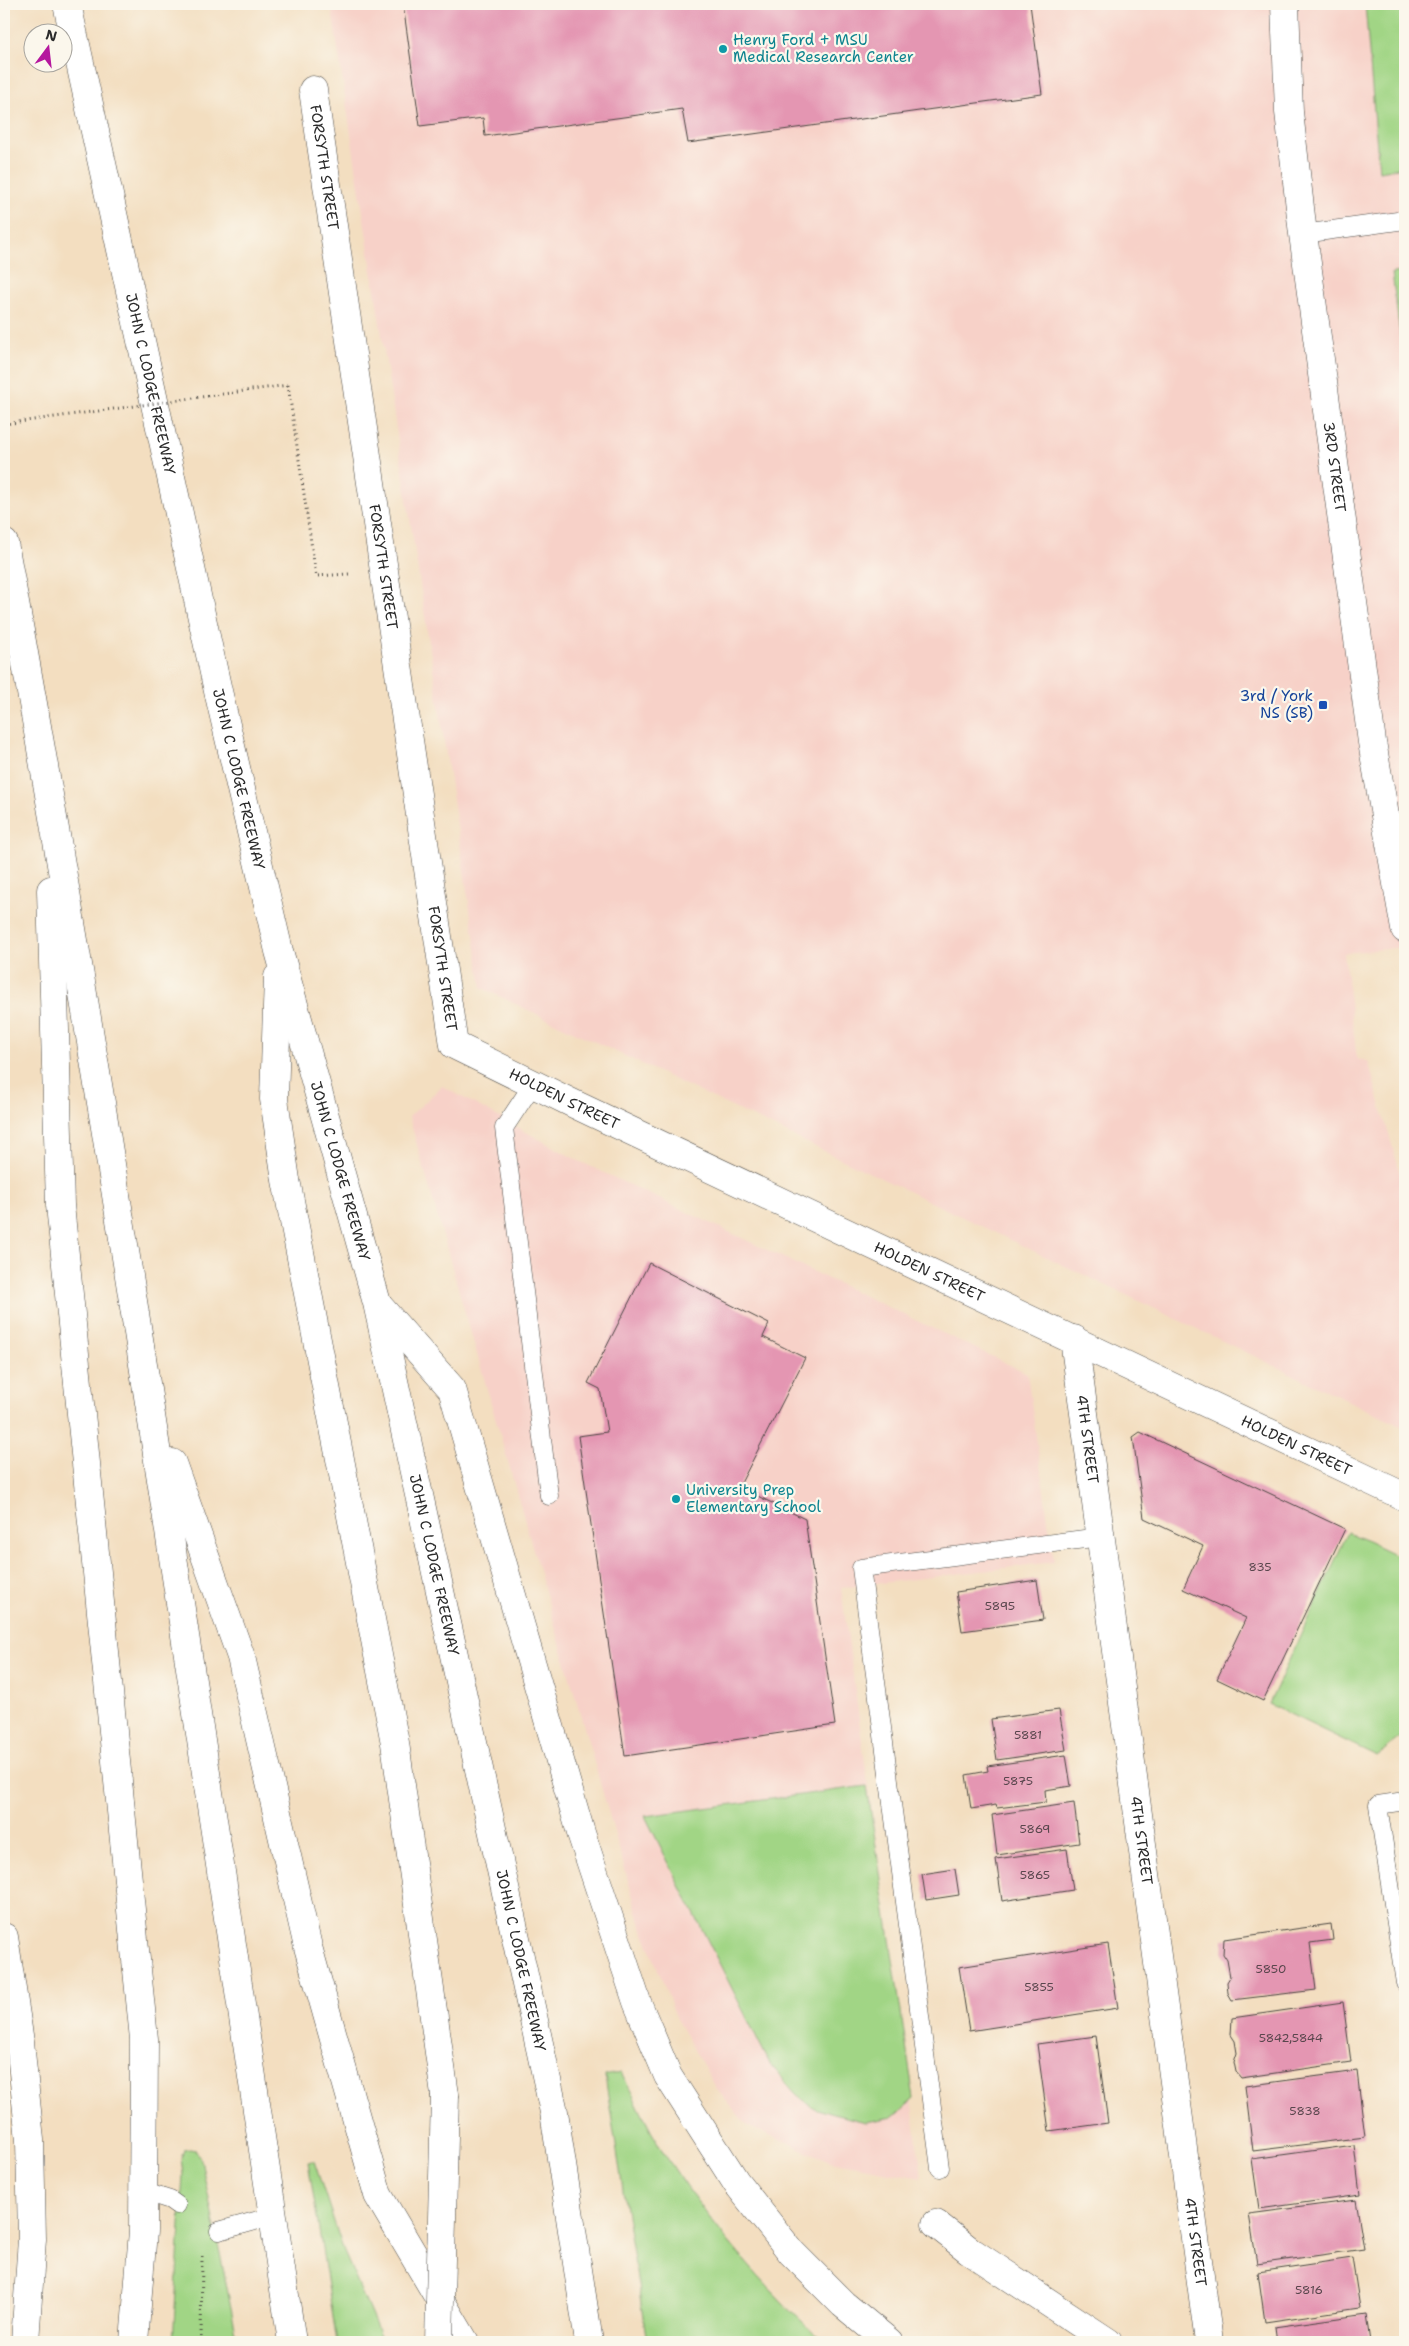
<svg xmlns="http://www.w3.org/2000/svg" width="1409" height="2346" font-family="'Shantell Sans',sans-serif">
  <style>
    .built { fill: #f7d1c8 }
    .green { fill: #a1d585; stroke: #668058 }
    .building { fill: #e496b2 }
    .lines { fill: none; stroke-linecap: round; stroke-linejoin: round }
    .service-casing { stroke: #494641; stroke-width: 19 }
    .minor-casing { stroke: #494641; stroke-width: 29 }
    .tertiary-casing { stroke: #494641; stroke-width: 29 }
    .motorway-casing { stroke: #494641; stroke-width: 29 }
    .path { stroke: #494641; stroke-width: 3; stroke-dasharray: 1 4; stroke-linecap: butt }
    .service { stroke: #fff; stroke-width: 18 }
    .minor { stroke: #fff; stroke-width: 28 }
    .tertiary { stroke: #fff; stroke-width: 28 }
    .motorway { stroke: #fff; stroke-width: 28 }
    .motorway-bridge-casing { stroke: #494641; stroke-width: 29; stroke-linecap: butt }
    .path-bridge { stroke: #494641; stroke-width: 3; stroke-dasharray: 1 4; stroke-linecap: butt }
    .motorway-bridge { stroke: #fff; stroke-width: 28 }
    .culture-dot { fill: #0f9aa8; stroke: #fbf7ec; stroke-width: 2 }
    .transit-dot { fill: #1a4fb4; stroke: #fbf7ec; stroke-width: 2 }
    .labels { text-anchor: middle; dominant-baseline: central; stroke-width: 4.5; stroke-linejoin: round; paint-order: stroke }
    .number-label { font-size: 12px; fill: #59464d }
    .culture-label { font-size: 15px; fill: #0d838f; stroke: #fbf7ec; text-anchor: start }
    .street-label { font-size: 15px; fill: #2b2b2b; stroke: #fbf7ec }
    .transit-label { font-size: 15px; fill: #164399; stroke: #fbf7ec; text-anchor: end }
  </style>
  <rect width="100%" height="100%" fill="#fbf7ec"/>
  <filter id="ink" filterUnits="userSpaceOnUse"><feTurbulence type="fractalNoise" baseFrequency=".02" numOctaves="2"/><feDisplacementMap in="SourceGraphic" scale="10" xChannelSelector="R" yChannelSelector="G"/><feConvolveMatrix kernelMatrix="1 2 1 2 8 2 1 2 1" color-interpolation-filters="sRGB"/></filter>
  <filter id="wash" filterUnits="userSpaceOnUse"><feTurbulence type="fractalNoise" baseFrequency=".0096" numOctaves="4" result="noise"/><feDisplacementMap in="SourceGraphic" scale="20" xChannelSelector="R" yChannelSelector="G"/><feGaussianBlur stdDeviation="1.12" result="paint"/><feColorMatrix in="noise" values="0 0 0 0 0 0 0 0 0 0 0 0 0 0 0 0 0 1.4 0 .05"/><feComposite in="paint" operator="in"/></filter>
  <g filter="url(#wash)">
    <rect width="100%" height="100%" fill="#f3dec0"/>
    <path class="built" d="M331,4h1074v943l-61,6 13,106 11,2 37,130v237l-923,-440z
      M442,1086l137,75 448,212 27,189 -213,26 81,590 -92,-17 -83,-36 -29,-34 -40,-69 -38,-100 -231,-805z"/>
    <path class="green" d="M1365,4h40v163l-26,4z
      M1405,272v101l-13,-100z
      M1348,1532l57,27v174l-28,23 -108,-52z
      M867,1786l47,313 -21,18 -27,5 -29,-7 -23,-7 -18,-14 -26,-30 -125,-248z
      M621,2072c14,26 26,54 41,78 41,65 105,143 163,192h-178l-42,-266z
      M191,2149l5,1 5,10 37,182h-65l10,-168 -2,-16 3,-8z
      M314,2161l30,91 39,90h-46l-29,-180z"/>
    <g id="blocks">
      <path class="building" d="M403,4h627l12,90 -354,49 -6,-34 -197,27 -2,-18 -63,8z
        M649,1263l120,61 -6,13 42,21 -66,129 66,32 30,206 -210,31 -47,-320 29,-4 -7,-43 -12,-6z
        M1140,1432l205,97 -82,172 -46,-22 29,-61 -63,-29 20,-43 -59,-28 -11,-81z
        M1037,1580l6,40 -81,11 -6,-39z
        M1059,1710l7,40 -69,10 -6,-41z
        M1066,1755l5,31 -26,4 1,12 -49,6 -1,-3 -25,4 -5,-34 22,-4 -1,-5z
        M1074,1803l5,40 -82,12 -5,-40z
        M1067,1849l6,41 -71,11 -6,-42z
        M955,1869l4,26 -33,5 -4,-26z
        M1331,1924l2,16 -23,3 6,47 -84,10 -4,-7 -1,-11 3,-5 -3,-17 -4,-6 1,-15z
        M1108,1944l10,64 -149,23 -10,-64z
        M1343,2002l8,60 -110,16 -5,-6 -2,-10 3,-9 -2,-12 -4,-6 1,-17z
        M1096,2036l12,87 -59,8 -12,-87z
        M1357,2071l8,66 -112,14 -8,-65z
        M1354,2145l6,50 -101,14 -7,-50z
        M1356,2200l8,49 -107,15 -8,-50z
        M1352,2258l8,50 -95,14 -7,-50z
        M1367,2314l4,28h-95l-2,-15z"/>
    </g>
  </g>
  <g filter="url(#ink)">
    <use href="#blocks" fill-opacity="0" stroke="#494641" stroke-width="1"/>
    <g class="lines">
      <defs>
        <path id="service" d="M1303,234l102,-14
          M533,1084l-29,44 45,368
          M1405,1801l-27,4 27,178
          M940,2168l-79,-600 239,-31
          M142,2191l28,9 7,5
          M219,2231l54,-15"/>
        <g id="minor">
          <path id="s1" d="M313,90l141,955 118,58 833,394"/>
          <path id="s2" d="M1074,1339l135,1003"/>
          <path d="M4,1937l16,105 10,98 2,99 -7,103"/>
          <path d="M936,2224l33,26 139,92"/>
        </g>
        <g id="tertiary">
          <path id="s3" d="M1285,4l4,108 14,122 69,508 33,187"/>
        </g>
        <g id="motorway">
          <path id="s4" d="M67,4l151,687 61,260 98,352 177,809 35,230"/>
          <path d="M4,543c110,597 197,1199 288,1799"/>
          <path d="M51,890l9,315 84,834 -1,192 -9,111"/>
          <path d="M278,977l-4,122 12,81 109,563 50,352"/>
          <path d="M378,1305l74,84 129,444 56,169 31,74 68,106 56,71 51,51 46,38"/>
          <path d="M172,1463l69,194 67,290 70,248 87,147"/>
        </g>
      </defs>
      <use href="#service" class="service-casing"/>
      <use href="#minor" class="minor-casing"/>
      <use href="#tertiary" class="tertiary-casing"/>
      <use href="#motorway" class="motorway-casing"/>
      <path class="path" d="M288,385l28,191 33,-2
        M201,2342l1,-86"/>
      <use href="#service" class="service"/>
      <use href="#minor" class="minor"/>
      <use href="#tertiary" class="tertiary"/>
      <use href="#motorway" class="motorway"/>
      <defs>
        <path id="motorway-bridge" d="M439,2342l6,-247"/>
      </defs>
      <use href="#motorway-bridge" class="motorway-bridge-casing"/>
      <path class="path-bridge" d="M4,424l284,-39"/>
      <use href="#motorway-bridge" class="motorway-bridge"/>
    </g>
  </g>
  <g class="culture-dot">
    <circle cx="723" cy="49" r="5"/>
    <circle cx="676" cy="1499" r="5"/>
  </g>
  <rect class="transit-dot" x="1318" y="700" width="10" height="10" rx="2.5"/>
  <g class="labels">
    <g class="number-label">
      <text x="1260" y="1567">835</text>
      <text x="1000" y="1606">5895</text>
      <text x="1028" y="1735">5881</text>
      <text x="1018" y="1781">5875</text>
      <text x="1035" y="1829">5869</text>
      <text x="1035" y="1875">5865</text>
      <text x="1271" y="1969">5850</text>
      <text x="1039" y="1987">5855</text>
      <text x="1291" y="2038">5842,5844</text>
      <text x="1305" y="2111">5838</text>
      <text x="1309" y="2290">5816</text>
    </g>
    <g class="culture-label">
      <text x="733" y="40">Henry Ford + MSU<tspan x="733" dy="17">Medical Research Center</tspan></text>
      <text x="686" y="1490">University Prep<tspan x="686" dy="17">Elementary School</tspan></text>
    </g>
    <g class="street-label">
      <text stroke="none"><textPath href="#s1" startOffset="78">FORSYTH STREET</textPath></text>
      <text stroke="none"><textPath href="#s4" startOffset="389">JOHN C LODGE FREEWAY</textPath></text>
      <text stroke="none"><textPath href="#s3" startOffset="466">3RD STREET</textPath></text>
      <text stroke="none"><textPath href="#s1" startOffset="482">FORSYTH STREET</textPath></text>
      <text stroke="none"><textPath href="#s4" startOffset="794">JOHN C LODGE FREEWAY</textPath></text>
      <text stroke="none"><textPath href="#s1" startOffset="888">FORSYTH STREET</textPath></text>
      <text stroke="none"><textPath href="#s1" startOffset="1088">HOLDEN STREET</textPath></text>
      <text stroke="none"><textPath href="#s4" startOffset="1199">JOHN C LODGE FREEWAY</textPath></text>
      <text stroke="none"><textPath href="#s1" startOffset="1492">HOLDEN STREET</textPath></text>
      <text stroke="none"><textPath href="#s2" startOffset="101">4TH STREET</textPath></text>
      <text stroke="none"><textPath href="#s1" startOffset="1898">HOLDEN STREET</textPath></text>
      <text stroke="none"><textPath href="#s4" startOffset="1604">JOHN C LODGE FREEWAY</textPath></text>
      <text stroke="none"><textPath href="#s2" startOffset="506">4TH STREET</textPath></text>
      <text stroke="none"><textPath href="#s4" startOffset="2009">JOHN C LODGE FREEWAY</textPath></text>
      <text stroke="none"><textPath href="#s2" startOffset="911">4TH STREET</textPath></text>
    </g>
    <g class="transit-label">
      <text x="1313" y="696">3rd / York<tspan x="1313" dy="17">NS (SB)</tspan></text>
    </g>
  </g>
  <rect width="1409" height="2346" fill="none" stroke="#fbf7ec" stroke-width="20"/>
  <g transform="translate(48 48) rotate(15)"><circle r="24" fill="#fbf7ec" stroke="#a8a59f"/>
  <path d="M0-4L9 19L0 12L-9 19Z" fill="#b5179e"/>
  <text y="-8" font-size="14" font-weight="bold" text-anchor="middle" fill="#2b2b2b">N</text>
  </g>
</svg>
